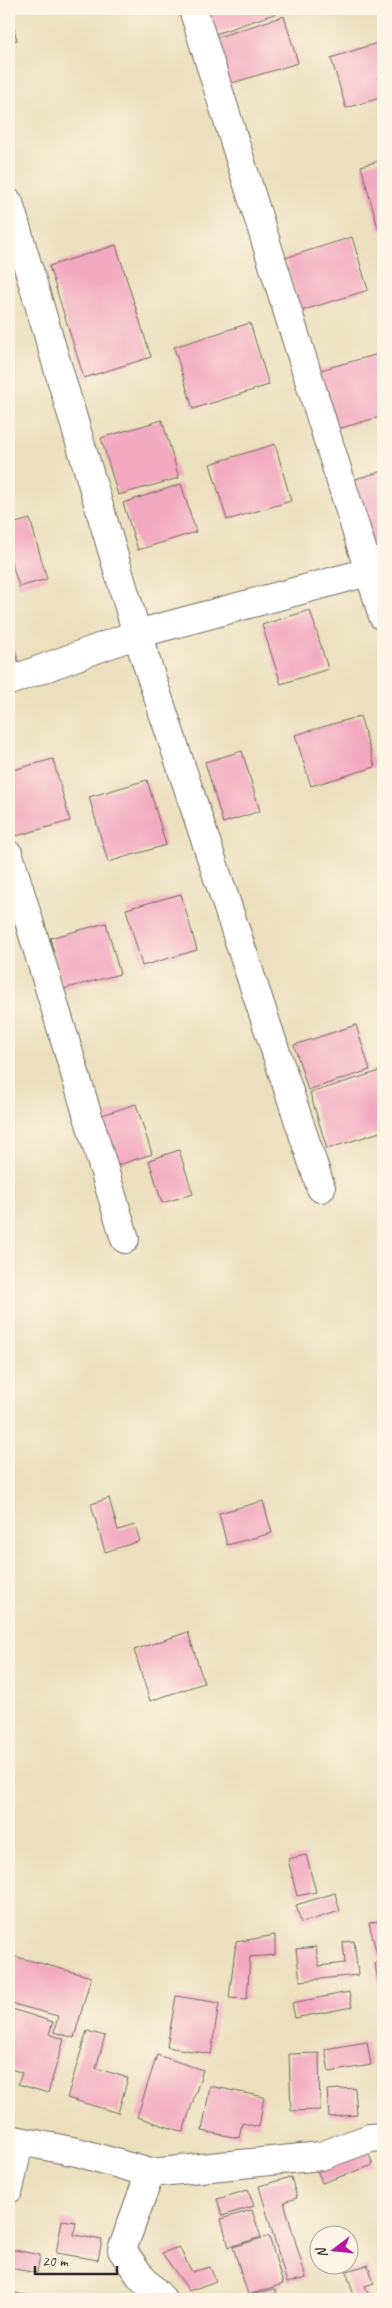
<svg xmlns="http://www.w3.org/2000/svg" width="392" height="2308" font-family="Caveat,sans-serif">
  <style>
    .building { fill: #f3aac1 }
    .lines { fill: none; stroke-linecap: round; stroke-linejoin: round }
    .minor-casing { stroke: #6f6a5e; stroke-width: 30 }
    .minor { stroke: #fff; stroke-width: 28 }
  </style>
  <rect width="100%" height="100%" fill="#fcf5e5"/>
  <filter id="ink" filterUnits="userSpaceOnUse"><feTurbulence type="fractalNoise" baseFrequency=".02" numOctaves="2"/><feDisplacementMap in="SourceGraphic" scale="10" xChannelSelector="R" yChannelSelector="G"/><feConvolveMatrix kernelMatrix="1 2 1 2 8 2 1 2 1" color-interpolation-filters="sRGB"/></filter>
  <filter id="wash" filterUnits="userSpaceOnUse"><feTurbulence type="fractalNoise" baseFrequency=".0096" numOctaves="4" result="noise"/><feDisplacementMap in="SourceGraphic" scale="20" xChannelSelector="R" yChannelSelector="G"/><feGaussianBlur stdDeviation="1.12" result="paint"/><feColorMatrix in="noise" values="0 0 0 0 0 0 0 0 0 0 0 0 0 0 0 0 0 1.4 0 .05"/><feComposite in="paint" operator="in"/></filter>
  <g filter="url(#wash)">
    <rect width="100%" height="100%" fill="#ecdfbd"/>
    <g id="blocks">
      <path class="building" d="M200,9h89l-80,27z
        M9,12l8,28 -8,2z
        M284,16l14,47 -69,21 -14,-46z
        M383,41v35l-6,1 6,20 -37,11 -15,-50z
        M383,160v69l-4,2 -18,-65z
        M352,237l16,53 -67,21 -16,-53z
        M116,245l35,112 -67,21 -35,-112z
        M250,323l19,62 -76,24 -19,-62z
        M378,354l5,18v44l-49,14 -17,-59z
        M162,420l17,58 -61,17 -17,-57z
        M275,444l16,57 -64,19 -17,-56z
        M383,471v82l-9,3 -22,-76z
        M181,484l15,48 -58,18 -15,-47z
        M30,519l17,60 -28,8 -10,-33v-29z
        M310,610l18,59 -47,15 -19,-59z
        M9,632l10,31 -10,3z
        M360,716l15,51 -64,19 -16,-51z
        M242,751l18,60 -37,12 -18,-61z
        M53,759l17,62 -61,17v-67z
        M147,780l19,65 -58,17 -19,-65z
        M181,894l16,56 -55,16 -16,-57z
        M106,923l14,51 -57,15 -13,-51z
        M356,1025l14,45 -62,20 -14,-45z
        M383,1070v61l-56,18 -17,-56z
        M136,1104l16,50 -40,13 -16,-50z
        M179,1150l14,44 -31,9 -13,-43z
        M109,1498l9,32 17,-5 5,16 -35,11 -14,-48z
        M263,1501l9,32 -45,12 -8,-32z
        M188,1632l16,51 -54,18 -16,-51z
        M306,1855l10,37 -19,4 -9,-37z
        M335,1893l5,18 -39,12 -5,-18z
        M383,1920v40l-4,2 -10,-39z
        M275,1935v20l-25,2 -3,42 -18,-1 7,-56z
        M354,1941l4,34 -58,6 -4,-32 20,-2 3,19 26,-3 -2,-21z
        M10,1955l81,22 -17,61 -20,-6 4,-16 -49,-13z
        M383,1962v33h-3l-5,-32z
        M349,1992l3,15 -57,11 -3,-15z
        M176,1996l43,7 -8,51 -44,-7z
        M9,2008l44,14 -4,12 15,5 -16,54 -30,-9 4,-11 -13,-5z
        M87,2031l18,5 -9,32 32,10 -10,35 -51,-15z
        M367,2042l4,23 -42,7 -4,-23z
        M319,2053l1,57 -29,1 -2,-57z
        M157,2055l46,15 -20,62 -46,-15z
        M210,2086l54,11 -5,30 -17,-4 -3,15 -37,-7z
        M355,2088l2,27 -28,2 -2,-27z
        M365,2144l8,21 -51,18 -8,-21z
        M291,2177l6,21 -13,4 22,76 -19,5 -28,-97z
        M248,2190l6,16 -32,10 -5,-17z
        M252,2210l9,27 -32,10 -8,-28z
        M62,2220l14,2 -2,13 28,5 -4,20 -42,-7z
        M269,2236l14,48 -35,11 -15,-48z
        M179,2247l13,25 18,-5 6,14 -27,10 -27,-38z
        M9,2249l31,6 -3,18 -28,-5z
        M368,2265l6,18 -9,3 5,13h-15l-9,-28z
        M275,2289l3,10h-27l-1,-4z
        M9,2292l32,6v1h-32z"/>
    </g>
  </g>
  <g filter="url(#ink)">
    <use href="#blocks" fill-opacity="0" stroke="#6f6a5e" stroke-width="1"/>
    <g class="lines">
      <defs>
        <path id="minor" d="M193,9l190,607
          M9,203l128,431 184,554
          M9,681l128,-47 246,-66
          M9,855l116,384
          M9,2139l68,13 73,21 171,-17 49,-18 13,-1
          M150,2173l-28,77 19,27 21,22
          M9,2189l10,-47"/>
      </defs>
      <use href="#minor" class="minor-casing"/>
      <use href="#minor" class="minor"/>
    </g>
  </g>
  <rect width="392" height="2308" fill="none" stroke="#fcf5e5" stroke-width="30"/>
  <g transform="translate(334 2250) rotate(254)"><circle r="24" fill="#fcf5e5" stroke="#a8a49b"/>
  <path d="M0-4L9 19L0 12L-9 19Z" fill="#b5179e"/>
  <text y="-8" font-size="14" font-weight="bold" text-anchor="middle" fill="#2b2b2b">N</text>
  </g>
  <path d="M35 2266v8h82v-8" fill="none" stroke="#2b2b2b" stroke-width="2.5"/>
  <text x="42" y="2266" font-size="15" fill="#2b2b2b" stroke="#fcf5e5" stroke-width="4" paint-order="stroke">20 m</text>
</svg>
